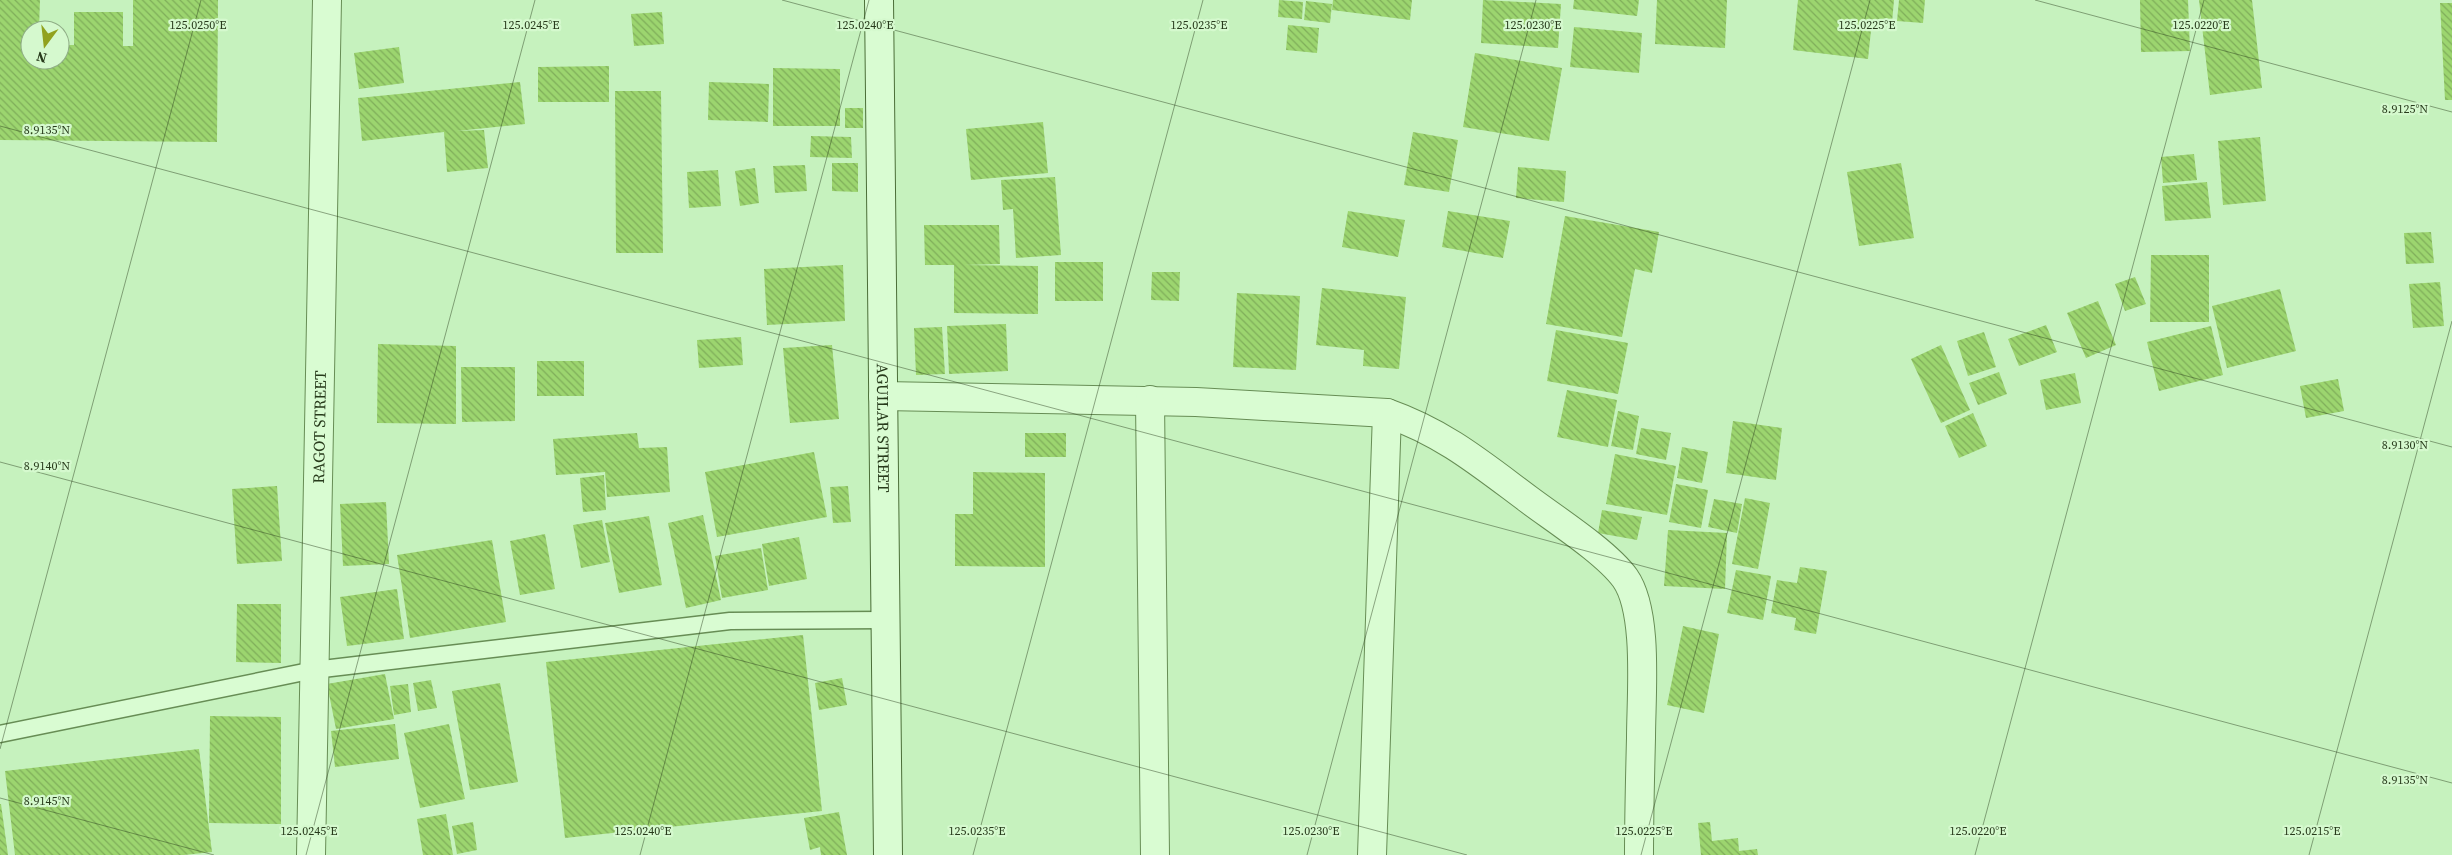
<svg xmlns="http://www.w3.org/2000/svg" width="2452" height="855" font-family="'Source Serif 4',serif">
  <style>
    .building { fill: url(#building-back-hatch) }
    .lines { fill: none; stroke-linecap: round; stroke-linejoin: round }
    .service-casing { stroke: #678d55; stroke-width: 19 }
    .minor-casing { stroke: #678d55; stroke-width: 30 }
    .secondary-casing { stroke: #4b6e38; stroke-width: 30 }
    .service { stroke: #d9fcd2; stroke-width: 16 }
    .minor { stroke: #d9fcd2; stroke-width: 28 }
    .secondary { stroke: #d9fcd2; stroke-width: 28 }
    .ticks { fill: none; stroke: #273a1b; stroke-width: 1; stroke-opacity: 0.45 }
    .labels { text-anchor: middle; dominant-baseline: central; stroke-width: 4.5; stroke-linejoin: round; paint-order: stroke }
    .street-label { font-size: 16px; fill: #273a1b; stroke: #d5f9ce }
    .ticks-label { font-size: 12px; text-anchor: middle; fill: #273a1b; stroke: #d5f9ce; stroke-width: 4.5; stroke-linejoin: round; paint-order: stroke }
  </style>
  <defs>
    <pattern id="building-back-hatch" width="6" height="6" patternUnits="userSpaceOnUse" patternTransform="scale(1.25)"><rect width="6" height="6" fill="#9cd56f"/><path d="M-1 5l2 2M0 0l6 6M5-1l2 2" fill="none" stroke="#7fae5a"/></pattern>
  </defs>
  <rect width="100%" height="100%" fill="#c6f2be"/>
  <path class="building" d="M0,0h40l-1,30h-9v30h30v-15h14v-33h49v34h10v-46h85l-1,142 -217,-2z
    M1279,0l24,2 -1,17 -24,-2z
    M1333,0h79l-2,20 -78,-10z
    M1483,0l78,4 -3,44 -77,-5z
    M1574,0h65l-2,16 -64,-7z
    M1657,0h70l-2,48 -70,-4z
    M1798,0h96l-2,23 -20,-2 -4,38 -75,-9z
    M1899,0h26l-2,23 -26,-2z
    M2140,0h48l2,51 -49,1z
    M2199,0h53l10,88 -52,7z
    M1306,1l26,3 -2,19 -26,-3z
    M2440,3h12v97h-7z
    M662,12l2,32 -30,2 -3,-32z
    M1288,25l31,3 -2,25 -31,-3z
    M1574,27l68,6 -3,40 -69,-6z
    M399,47l5,36 -45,6 -5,-36z
    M1475,53l87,15 -13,73 -86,-14z
    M609,66v36h-71v-35z
    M773,68l67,1v57h-67z
    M520,82l5,42 -68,7 27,-1 4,38 -41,4 -3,-40 -82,9 -4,-43z
    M709,82l60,2 -1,38 -60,-2z
    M615,91h46l2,162h-47z
    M845,108h18v20h-18z
    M1043,122l5,51 -77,7 -5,-51z
    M1413,132l45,8 -9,52 -45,-7z
    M811,136l40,1 1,21 -42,-1z
    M2260,137l6,64 -43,4 -5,-64z
    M2194,154l3,26 -34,3 -2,-26z
    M832,163h26v29l-26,-1z
    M1901,163l13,75 -55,8 -12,-74z
    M805,165l2,26 -32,2 -2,-27z
    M1518,167l48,4 -2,31 -48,-4z
    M755,168l4,35 -19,3 -5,-35z
    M718,170l3,36 -32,2 -2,-36z
    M1055,177l6,78 -45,3 -3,-49 -10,1 -2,-30z
    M2207,182l4,36 -46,3 -3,-35z
    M1348,211l57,9 -7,37 -56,-10z
    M1448,211l62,10 -7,37 -61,-11z
    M1565,216l94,16 -7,41 -17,-4 -13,68 -76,-13z
    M924,225h75l1,39 -36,1 74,1v48l-84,-1v-48h-29z
    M2431,232l3,31 -28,1 -2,-31z
    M2151,255h58v67h-59z
    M1055,262h48v39h-48z
    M843,265l2,56 -78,4 -3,-56z
    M1152,272h28l-1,29 -28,-1z
    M2135,277l11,27 -21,7 -10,-27z
    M2440,282l4,44 -31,2 -4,-44z
    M1322,288l84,9 -7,72 -36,-3 1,-16 -48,-5z
    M2280,289l16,62 -69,17 -15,-62z
    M1237,293l63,3 -4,74 -63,-3z
    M2098,301l18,44 -30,13 -19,-45z
    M1006,324l2,47 -59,3 -2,-48z
    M2046,325l11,27 -38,14 -11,-27z
    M2211,326l12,49 -64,16 -12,-49z
    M942,327l3,47 -29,1 -2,-47z
    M1556,330l72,13 -10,51 -71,-13z
    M1984,332l12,35 -28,9 -11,-35z
    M741,337l2,28 -44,3 -2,-28z
    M378,344l78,2v78l-79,-1z
    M832,345l7,74 -49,4 -7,-75z
    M1941,345l29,65 -29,13 -30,-64z
    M537,361h47v35h-47z
    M461,367h54v54l-53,1z
    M1999,372l8,22 -29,11 -9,-22z
    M2075,373l6,30 -35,7 -6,-30z
    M2338,379l6,32 -38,7 -6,-32z
    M1567,390l50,10 -9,47 -51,-10z
    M1618,411l21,5 -6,34 -22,-4z
    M1973,413l14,33 -28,12 -14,-32z
    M1733,421l49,7 -6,52 -50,-7z
    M1641,428l30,5 -5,27 -30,-6z
    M637,433l2,15 28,-1 3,45 -63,5 -2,-25 -49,3 -3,-36z
    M1025,433h41v24h-41z
    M1682,447l26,5 -6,31 -25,-5z
    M814,452l13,65 -110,20 -12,-65z
    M1615,454l61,12 -9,49 -61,-11z
    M973,472l72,1v94l-90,-1v-52h18z
    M604,475l2,35 -23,2 -3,-34z
    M1676,484l32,6 -7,38 -32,-6z
    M277,486l5,75 -45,3 -5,-75z
    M848,486l3,36 -18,1 -3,-36z
    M1745,498l25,5 -12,66 -26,-5z
    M1714,499l28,5 -5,29 -29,-6z
    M386,502l3,62 -46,2 -3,-62z
    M1602,510l40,7 -5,23 -39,-7z
    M703,515l18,85 -35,8 -18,-85z
    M649,516l13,69 -43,8 -14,-70z
    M602,520l8,42 -29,6 -8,-43z
    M1668,530l59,3 -2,56 -61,-3z
    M545,534l10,55 -35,6 -10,-54z
    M799,537l8,42 -38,7 -7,-42z
    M492,540l14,82 -96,16 -13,-83z
    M761,548l7,42 -46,8 -7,-42z
    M1800,567l27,4 -11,63 -22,-4 2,-12 -25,-5 6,-33 20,3z
    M1736,570l35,6 -8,44 -36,-7z
    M397,589l7,50 -57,7 -7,-49z
    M237,604h44v59l-45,-1z
    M1683,626l36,8 -15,79 -37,-8z
    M803,635l19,176 -257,27 -19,-176z
    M385,674l9,45 -58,10 -9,-45z
    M842,678l5,27 -28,5 -4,-27z
    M431,680l6,28 -19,3 -5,-28z
    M500,683l18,99 -48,8 -18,-99z
    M408,684l3,28 -17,3 -4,-29z
    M210,716l71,1v107l-72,-1z
    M395,724l4,35 -64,8 -4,-36z
    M449,724l16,75 -45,9 -16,-75z
    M199,749l13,103 -28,3h-169l-10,-84z
    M0,804h1l7,51h-8z
    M839,812l8,43h-26l-1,-8 -10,3 -6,-32z
    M446,814l7,41h-30l-6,-36z
    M473,822l4,28 -20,4 -5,-28z
    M1710,822l2,19 26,-3 1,13 18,-2 1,6h-57l-3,-32z"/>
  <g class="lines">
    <defs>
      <path id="service" d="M0,734l314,-64 416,-49 155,-1"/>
      <g id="minor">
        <path d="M883,396l313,6 191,11c57,20 94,51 141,86 28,21 78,53 97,79 24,34 16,118 16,160 -1,39 -2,78 -2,117"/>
        <path d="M1150,400l5,455"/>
        <path id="s1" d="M311,855l16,-855"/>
        <path d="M1372,855l15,-442"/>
      </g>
      <g id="secondary">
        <path id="s2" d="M879,0l9,855"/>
      </g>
    </defs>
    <use href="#service" class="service-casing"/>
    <use href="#minor" class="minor-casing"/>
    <use href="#secondary" class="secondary-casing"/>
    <use href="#service" class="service"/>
    <use href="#minor" class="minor"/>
    <use href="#secondary" class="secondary"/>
  </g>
  <path class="ticks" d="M782,0l1670,447M2035,0l417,112M0,126l2452,657M0,462l1467,393M0,749l201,-749M0,798l214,57M306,855l229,-855M640,855l229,-855M973,855l230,-855M1307,855l229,-855M1641,855l229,-855M1975,855l229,-855M2309,855l143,-534"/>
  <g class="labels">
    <g class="street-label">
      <text stroke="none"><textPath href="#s1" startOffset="428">RAGOT STREET</textPath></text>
      <text stroke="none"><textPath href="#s2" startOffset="428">AGUILAR STREET</textPath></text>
    </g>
  </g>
  <g class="ticks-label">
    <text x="198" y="29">125.0250°E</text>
    <text x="531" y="29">125.0245°E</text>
    <text x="865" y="29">125.0240°E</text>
    <text x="1199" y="29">125.0235°E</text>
    <text x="1533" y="29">125.0230°E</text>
    <text x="1867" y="29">125.0225°E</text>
    <text x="2201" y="29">125.0220°E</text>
    <text x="2405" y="113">8.9125°N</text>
    <text x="47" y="134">8.9135°N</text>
    <text x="2405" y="449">8.9130°N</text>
    <text x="47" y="470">8.9140°N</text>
    <text x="2405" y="784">8.9135°N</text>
    <text x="47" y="805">8.9145°N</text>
    <text x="309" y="835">125.0245°E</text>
    <text x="643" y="835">125.0240°E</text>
    <text x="977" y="835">125.0235°E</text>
    <text x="1311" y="835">125.0230°E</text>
    <text x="1644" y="835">125.0225°E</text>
    <text x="1978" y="835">125.0220°E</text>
    <text x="2312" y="835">125.0215°E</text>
  </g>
  <g transform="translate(45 45) rotate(195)"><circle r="24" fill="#d5f9ce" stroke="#8fad86"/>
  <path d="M0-4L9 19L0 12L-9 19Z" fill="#91a21e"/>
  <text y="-8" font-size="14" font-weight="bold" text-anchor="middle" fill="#273a1b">N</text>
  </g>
</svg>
